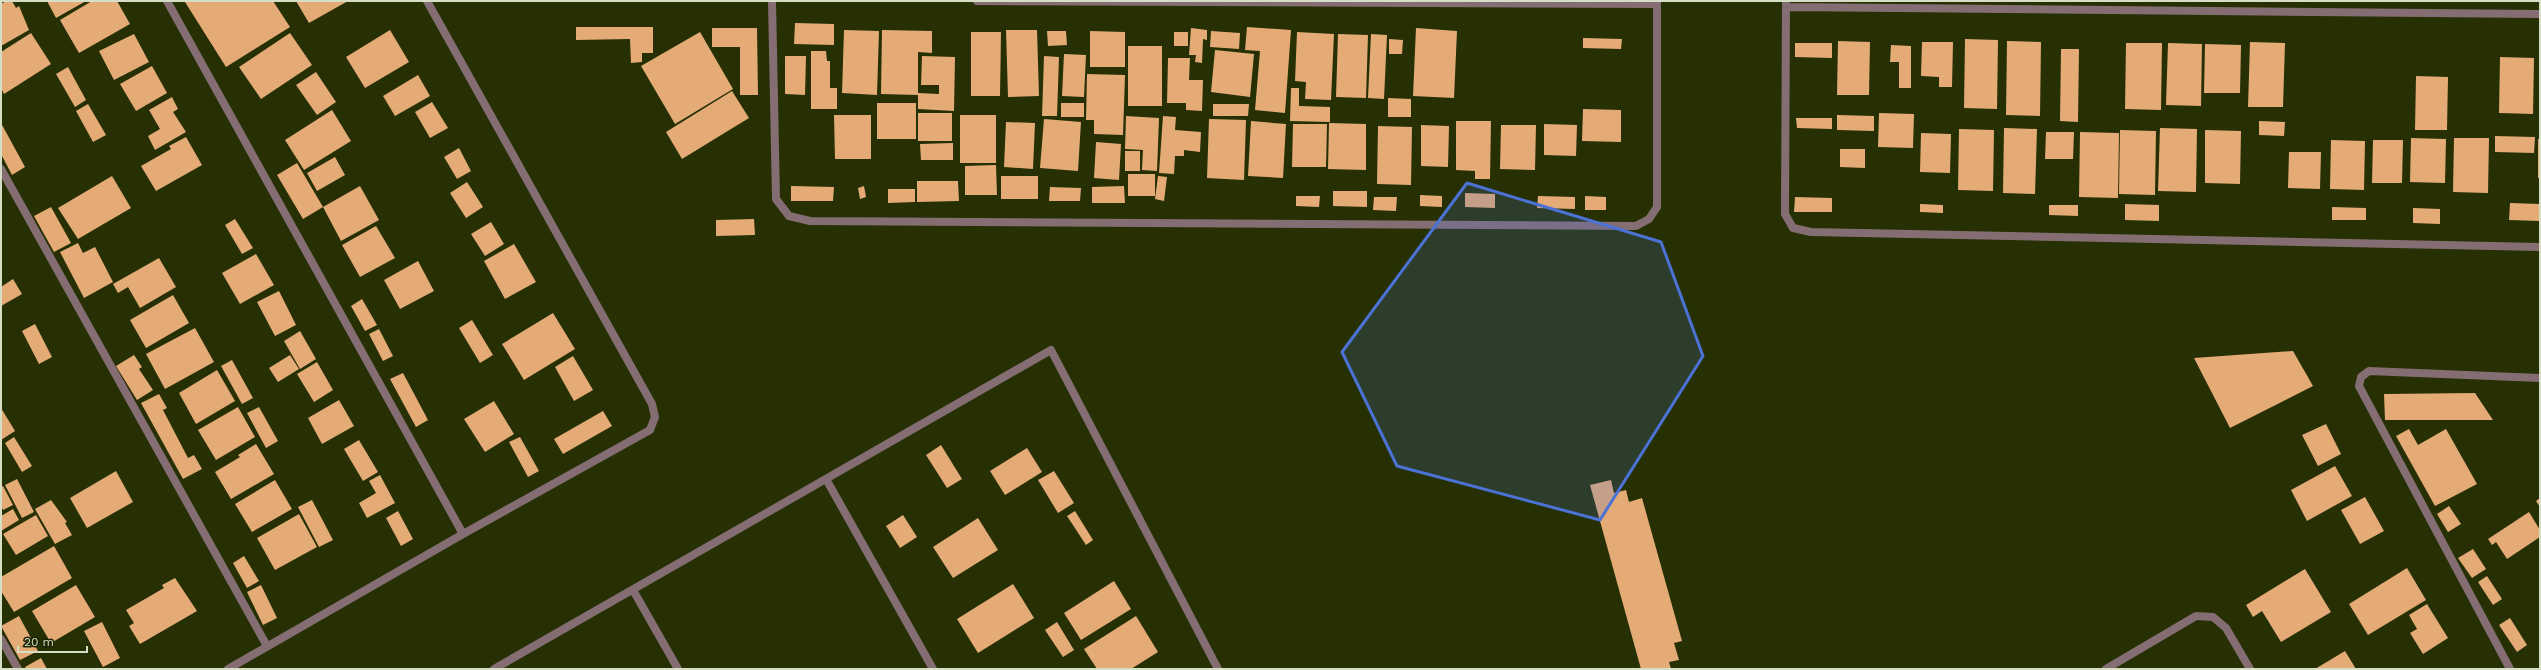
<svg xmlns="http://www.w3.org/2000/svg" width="2541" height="670" font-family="'Work Sans',sans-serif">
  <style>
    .building { fill: #e5ab77 }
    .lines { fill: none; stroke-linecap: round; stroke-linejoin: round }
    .street { stroke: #856e73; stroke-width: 8 }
    .marked { fill: #4b72d4; fill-opacity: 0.2; stroke: #4b72d4; stroke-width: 3; stroke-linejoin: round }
  </style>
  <rect width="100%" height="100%" fill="#263003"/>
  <path class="building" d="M6,1h6l4,7 3,-2 10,24 -28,16v-42z
    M47,1h39l-30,17z
    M92,1h25l13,23 -51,29 -19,-33z
    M273,1l17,26 -64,40 -41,-65z
    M296,1h52l-39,22z
    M795,23l39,1v21l-40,-1z
    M576,27h77v26h-11v9l-11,1 -1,-24 -54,1z
    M1247,27l44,3 -6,83 -30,-3 5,-59 -15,-1z
    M712,28h45l1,67h-18v-48h-28z
    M1191,28l16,2v10l-4,-1 -1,24 -7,-1 1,-7h-7z
    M1416,28l41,3 -3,67 -41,-2z
    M390,30l19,32 -44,26 -19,-31z
    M844,30l35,1 -2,64 -35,-2z
    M882,30l50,1v22l-14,-1v41l21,1v-9h-18l1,-29 33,1 -1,54 -36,-2v-14l-37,-1z
    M1006,30h31l2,66 -31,1z
    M1047,31h19l1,14 -19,1z
    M1090,31l35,1v35h-35z
    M1211,31l29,2 -1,16 -29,-2z
    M700,32l33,57 -58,35 -34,-58z
    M971,32h30l-1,64h-29z
    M1174,32h14v14h-14z
    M1297,32l37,2 -3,66 -26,-1 1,-17 -11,-1z
    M31,33l20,31 -47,30 -3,-6v-36z
    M290,33l22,32 -51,34 -22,-32z
    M134,34l15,28 -35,18 -15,-29z
    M1338,34l30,1 -2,63 -30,-1z
    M1371,34l16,1 -3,64 -16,-1z
    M1583,38l39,1 -1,10 -38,-1z
    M1389,39l14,1 -1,14h-13z
    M1965,39l33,1 -1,69 -33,-1z
    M1838,41l32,1 -1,53h-32z
    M2007,41l34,1 -1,74 -34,-1z
    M1922,42h31l-1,45h-13v-10l-18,-1z
    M2250,42l35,1 -2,64h-35z
    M1795,43h37v15l-37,-1z
    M2126,43h36l-1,67 -36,-1z
    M2168,43l34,1 -1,62 -35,-1z
    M2205,44l36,1 -1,48h-36z
    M1891,45l20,1v42h-12v-26h-9z
    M1128,46h34v60h-34z
    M2061,49h18l-1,73 -18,-1z
    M1215,50l39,4 -4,43 -39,-5z
    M811,51h15l1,10h3v27h7v21h-26z
    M1064,54l22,1 -2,42 -22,-1z
    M785,56h21l-1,39 -20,-1z
    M1044,56l15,1 -2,59h-15z
    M2500,57l34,1 -1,56 -34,-1z
    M1168,58h22l-1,22h14l-1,31 -16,-1v-7h-19z
    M152,66l15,27 -31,18 -16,-27z
    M68,67l18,33 -11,7 -19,-33z
    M316,72l20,30 -19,13 -21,-30z
    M1087,74l38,1 -2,60 -29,-1v-14h-8z
    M418,75l12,21 -35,20 -12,-20z
    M2416,76l32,1 -1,53h-32z
    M1291,88h8v18l31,1v15l-40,-1z
    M732,91l17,27 -67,41 -16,-27z
    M172,97l6,12 -5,3 13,20 -31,18 -7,-14 12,-7 -11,-19z
    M1388,98l23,1v18h-23z
    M432,102l16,26 -18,10 -15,-26z
    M877,103h39v36h-39z
    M1061,103h23v14h-23z
    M88,104l18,31 -13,7 -17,-31z
    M1213,104h36l-1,12h-35z
    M1583,109l38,1v32l-39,-1z
    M332,110l19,31 -47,29 -19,-30z
    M918,113h34v28h-34z
    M1879,113l35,1 -1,34 -35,-1z
    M834,115h37v44h-36z
    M960,115h36v48h-36z
    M1837,115l37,1v15l-37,-1z
    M1126,116l33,2 -2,53 -15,-1 1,-20 -18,-1z
    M1163,116l13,1 -1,13 26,2 -1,20 -16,-2v6h-9l-1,18 -15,-1z
    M1796,118h36v11l-35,-1z
    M1044,119l37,3 -3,49 -38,-3z
    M1209,119l37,1 -2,60 -37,-2z
    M1251,121l35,3 -3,54 -35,-2z
    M1456,121h35l-1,58h-15v-8l-19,-1z
    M2259,121l26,1 -1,14 -25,-1z
    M1006,122l29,1 -2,46 -29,-2z
    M1,123l24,44 -13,8 -11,-21z
    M1329,123l37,1v46l-38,-1z
    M1293,124h34l-1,43h-34z
    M1544,124l33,1 -1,31 -32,-1z
    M1421,125l28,1 -1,41 -27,-1z
    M1501,125h35l-1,45 -35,-1z
    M1378,126l34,1 -1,58 -34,-1z
    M2004,128l33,1 -2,65 -32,-1z
    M2160,128l37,1 -1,63 -38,-1z
    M1959,129l35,1 -1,61 -35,-1z
    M2120,130l36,1 -1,64 -36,-1z
    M2205,130l36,1 -1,53 -35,-1z
    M2046,132h28l-1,27h-28z
    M2080,132l39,1 -1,65 -39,-1z
    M1921,133l30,1 -1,39 -30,-1z
    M2495,136l40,1 -1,16 -39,-1z
    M186,137l16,28 -46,26 -15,-25 30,-17 -2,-3z
    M2411,138l35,1 -1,44 -35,-1z
    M2454,138h35l-1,55 -35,-1z
    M2538,139h2v39h-2z
    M2331,140l34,1 -1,49 -34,-1z
    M2373,140h30l-1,43h-30z
    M1096,142l25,2 -2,36 -25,-2z
    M953,143v17h-32l-1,-16z
    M459,148l12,23 -14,8 -13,-22z
    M1840,149h25v19l-25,-1z
    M1125,151h15v20h-15z
    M2289,152h32l-1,37 -32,-1z
    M335,157l10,18 -28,16 -10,-18z
    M297,163l26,44 -20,12 -26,-44z
    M996,165l1,30h-32v-29z
    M1128,174h27v22h-27z
    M112,176l19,32 -53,31 -20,-31z
    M1001,176h37v23h-37z
    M1158,176l9,1 -3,24 -9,-2z
    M917,181h41l1,20 -42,1z
    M467,182l16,25 -17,11 -16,-25z
    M360,186l19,34 -38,21 -18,-34z
    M791,186l43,1 -1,14h-42z
    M864,186l2,11 -6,2 -2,-11z
    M1124,186l1,17h-33v-16z
    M1050,187l31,1 -1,13h-31z
    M888,189h27v13l-27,1z
    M1333,191h34v16l-34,-1z
    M1465,193l30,1v14l-30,-1z
    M1420,195l22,1v11l-22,-1z
    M1296,196h24l-1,11 -23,-1z
    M1538,196l37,1v12l-38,-1z
    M1585,196l21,1v13h-21z
    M1374,197h23l-1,14 -23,-1z
    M1795,197l37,1v14h-38z
    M2510,203l30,1v17l-31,-1z
    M1920,204l23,1v8l-23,-1z
    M2125,204l34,1v16l-34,-1z
    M2049,205h29v11l-29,-1z
    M51,207l20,36 -17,9 -20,-36z
    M2332,207l34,1v12h-34z
    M2413,208l27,1v15l-27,-1z
    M235,219l18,29 -11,6 -17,-29z
    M754,219l1,16 -39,1v-16z
    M491,222l13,22 -19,12 -14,-22z
    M376,226l19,32 -35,19 -18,-32z
    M78,243l5,10 12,-6 18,35 -29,16 -24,-46z
    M514,244l22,38 -31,17 -21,-38z
    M256,254l18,31 -34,19 -18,-31z
    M159,258l17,29 -36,21 -12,-21 -10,6 -5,-9z
    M418,261l16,30 -34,18 -16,-29z
    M13,279l9,15 -21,12v-19z
    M279,291l17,34 -21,11 -18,-34z
    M173,295l16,28 -43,25 -16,-28z
    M362,299l15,26 -12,6 -14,-25z
    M553,313l22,36 -51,31 -22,-36z
    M472,320l21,35 -13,8 -21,-35z
    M35,324l17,33 -13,7 -17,-33z
    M195,328l19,34 -49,27 -19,-35z
    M379,329l14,27 -10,5 -14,-27z
    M300,331l16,28 -16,10 -16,-28z
    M2293,351l20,35 -83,42 -36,-70z
    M134,355l8,12 -3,2 14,21 -16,10 -21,-34z
    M290,355l9,14 -21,13 -9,-14z
    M573,356l20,34 -19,11 -19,-34z
    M232,360l21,38 -11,6 -21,-38z
    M317,362l16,28 -19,12 -17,-28z
    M217,370l18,31 -39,23 -17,-31z
    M403,373l25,47 -12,7 -26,-48z
    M2475,393l18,27h-108l-1,-26z
    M159,394l8,14 -4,2 25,48 6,-3 8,14 -19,10 -42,-76z
    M339,400l15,26 -32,18 -14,-26z
    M494,401l20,33 -29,18 -21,-33z
    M238,407l17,30 -39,23 -18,-30z
    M259,407l19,34 -12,7 -19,-35z
    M1,408l14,23 -14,9z
    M603,411l9,15 -49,28 -9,-15z
    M2326,424l15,30 -23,12 -16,-31z
    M2409,429l9,16 28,-16 31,55 -42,22 -39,-70z
    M14,437l18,29 -10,6 -17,-29z
    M520,437l19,34 -11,6 -19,-35z
    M359,440l19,32 -15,9 -19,-32z
    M256,444l18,30 -43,25 -16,-27 25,-15 -2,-2z
    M941,445l21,34 -15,9 -21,-33z
    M1027,448l15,24 -37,23 -15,-24z
    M2335,466l17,30 -45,25 -16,-31z
    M116,471l17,31 -46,26 -17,-30z
    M1054,471l20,32 -16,10 -20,-33z
    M380,475l15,28 -28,15 -8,-15 17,-10 -7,-12z
    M17,479l17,33 -12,6 -17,-33z
    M275,480l17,29 -40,23 -17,-28z
    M1611,480l3,13 12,-3 3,12 13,-4 40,143 -8,2 5,17 -10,2 2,7h-30l-51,-184z
    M3,486l10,19 -10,5 -2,-4v-19z
    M2365,497l19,34 -24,13 -19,-34z
    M2540,498v9l-4,-6z
    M51,500l16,22 -2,1 7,12 -17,9 -20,-35z
    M312,500l21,40 -14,7 -21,-40z
    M2449,506l12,18 -13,8 -11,-18z
    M13,509l6,11 -18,11v-15z
    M398,511l15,28 -12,7 -15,-28z
    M1075,511l18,29 -7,5 -19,-29z
    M2529,512l11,18v7l-33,22 -11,-17 -4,3 -4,-6z
    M299,514l18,33 -42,23 -18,-32z
    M36,515l12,21 -32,19 -13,-21z
    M903,515l14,22 -17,11 -14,-22z
    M978,518l20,32 -45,28 -20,-31z
    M54,546l18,32 -58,34 -13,-21v-14z
    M2473,549l13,20 -14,9 -14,-20z
    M244,556l15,25 -12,7 -14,-25z
    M2407,568l19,32 -58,35 -19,-31z
    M2305,569l26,43 -50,30 -19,-31 -9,6 -7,-12z
    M2487,576l15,23 -9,6 -15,-23z
    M175,578l22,33 -57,33 -11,-18 5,-3 -8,-13 38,-22 -2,-3z
    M1114,581l17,28 -50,31 -17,-27z
    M1013,584l21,34 -56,35 -21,-34z
    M76,585l19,32 -44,26 -19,-32z
    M261,585l16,33 -14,7 -16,-33z
    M2427,604l21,34 -25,16 -13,-21 7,-4 -8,-14z
    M19,616l19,35 -18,9 -19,-34z
    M1136,616l22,36 -27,17h-34l-13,-20z
    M2510,618l17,27 -10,7 -18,-27z
    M102,622l18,36 -17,9 -19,-36z
    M1057,622l17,28 -11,7 -18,-27z
    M2345,651l11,18h-41z
    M41,658l6,11h-21l-1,-2z"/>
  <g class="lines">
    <path class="street" d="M167,1l296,533
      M772,1l4,198 13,17 21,5 826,5 13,-7 8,-12v-206
      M977,1l680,3
      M1786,1l-1,213 8,14 18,4 729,15
      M1786,7l754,7
      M1,169l266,477
      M826,479l107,190
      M633,590l45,79
      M1,639l17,30
      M228,669l235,-135 187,-104 5,-13 -3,-13 -225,-403
      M494,669l557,-319 167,319
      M2106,669l90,-53 17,1 13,11 24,41
      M2510,669l-151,-283 2,-9 8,-6 171,7"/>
  </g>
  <path class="marked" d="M1467,183l194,59 42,114 -103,164 -203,-54 -55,-114z"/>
  <rect width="2541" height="670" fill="none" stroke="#d6dec6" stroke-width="4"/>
  <path d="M18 646v6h69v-6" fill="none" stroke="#d6dec6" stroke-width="2"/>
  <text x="24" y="646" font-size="12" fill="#d6dec6" stroke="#1d2504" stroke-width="3" paint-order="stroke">20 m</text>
</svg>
